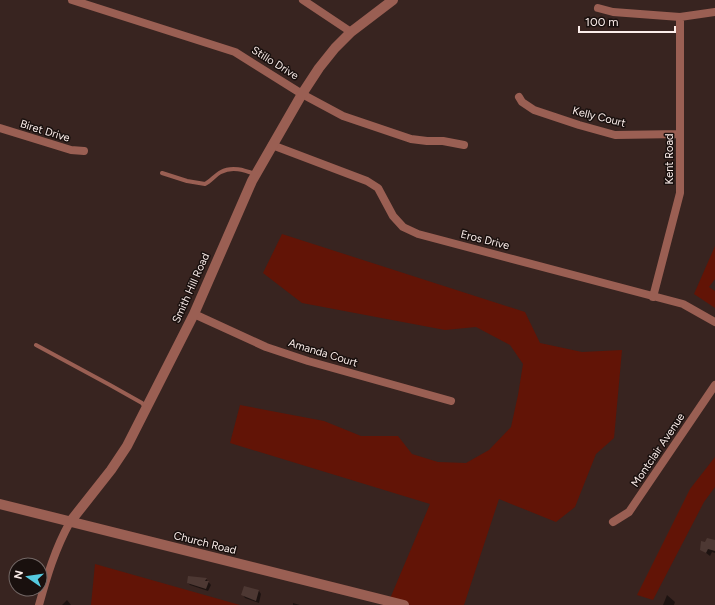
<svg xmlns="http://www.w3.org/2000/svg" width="715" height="605" font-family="Figtree,sans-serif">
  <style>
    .green { fill: #621406 }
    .shadow { fill: #0007 }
    .building { fill: #4d3833 }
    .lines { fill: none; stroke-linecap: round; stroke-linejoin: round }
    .service { stroke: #9a5f53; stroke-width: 4 }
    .minor { stroke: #9a5f53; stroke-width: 8 }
    .tertiary { stroke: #9a5f53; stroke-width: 10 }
    .labels { text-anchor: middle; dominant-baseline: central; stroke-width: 3; stroke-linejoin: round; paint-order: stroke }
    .street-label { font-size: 11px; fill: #fbedea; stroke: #19100e }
  </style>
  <rect width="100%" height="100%" fill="#382420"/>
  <path class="green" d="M282,234l243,78 15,31 42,9 40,-2 -8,88 -18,16 -21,53 -19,15 -57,-23 -35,106h-60l-15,-4 41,-97 -200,-61 10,-38 84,16 37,15h37l14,18 26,8 28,1 23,-13 22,-23 7,-32 5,-31 -13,-19 -34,-18 -31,3 -143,-27 -39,-30z
    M715,246v33l-6,8 6,4v17l-21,-14z
    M715,457v30l-11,15 -51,98 -16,-5 53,-106z
    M95,564l145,41h-149z"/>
  <path class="shadow" d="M715,541v12l-3,-1 -2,4 -9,-7z
    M206,579l5,6 -3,6 -18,-6 -2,-2z
    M244,588l15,3 2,3 -2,9 -14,-5 -2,-3z
    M667,595l8,7 -1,3h-11z
    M67,600l4,5h-9z
    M293,603l7,2h-7z"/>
  <path class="building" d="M707,538l8,2v11l-7,-2 -2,4 -6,-3 1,-9 4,1z
    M188,576l19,2 -2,3h4l-3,8 -19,-6z
    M244,586l15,4 -3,11 -15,-6z"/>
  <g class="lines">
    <path class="service" d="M162,173l25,8 18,3c6,-3 10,-9 16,-12 11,-6 23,-2 34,2
      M36,345l74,40 32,18 3,4"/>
    <path class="minor" d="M72,0l163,52 67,42 41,22 68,23 16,2h16l21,4
      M303,0l48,32
      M598,8l15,4 67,5 35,-5
      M519,97l3,5 12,8 45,15 36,10 65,-1
      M0,128l71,22 13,1
      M272,145l95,36 11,7 15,28 10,11 15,7 265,70 32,18
      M653,297l27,-104v-176
      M194,314l72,33 42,14 143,40
      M613,522l16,-10 86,-127
      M39,605c8,-29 16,-56 31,-83"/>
    <path class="tertiary" d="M0,504l404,101
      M70,522l41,-52 16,-24 67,-132 58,-133 50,-87 17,-26 16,-20 16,-16 42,-32"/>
  </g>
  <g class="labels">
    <g class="street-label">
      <text transform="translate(275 63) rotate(32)">Stillo Drive</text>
      <text transform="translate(599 117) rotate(14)">Kelly Court</text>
      <text transform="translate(45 131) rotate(17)">Biret Drive</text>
      <text transform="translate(669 159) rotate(-90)">Kent Road</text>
      <text transform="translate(485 240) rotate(14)">Eros Drive</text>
      <text transform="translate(191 288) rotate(-66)">Smith Hill Road</text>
      <text transform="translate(323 353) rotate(17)">Amanda Court</text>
      <text transform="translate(658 450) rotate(-56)">Montclair Avenue</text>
      <text transform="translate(205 543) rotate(14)">Church Road</text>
    </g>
  </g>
  <g transform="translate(28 577) rotate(283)"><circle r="19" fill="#19100e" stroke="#736866"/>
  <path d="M0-3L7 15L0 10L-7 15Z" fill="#55cae0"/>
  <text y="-6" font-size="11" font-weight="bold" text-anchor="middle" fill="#fbedea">N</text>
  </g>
  <path d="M579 26v6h96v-6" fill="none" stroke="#fbedea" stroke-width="2"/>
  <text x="585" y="26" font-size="12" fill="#fbedea" stroke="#19100e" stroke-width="3" paint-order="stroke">100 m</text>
</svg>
